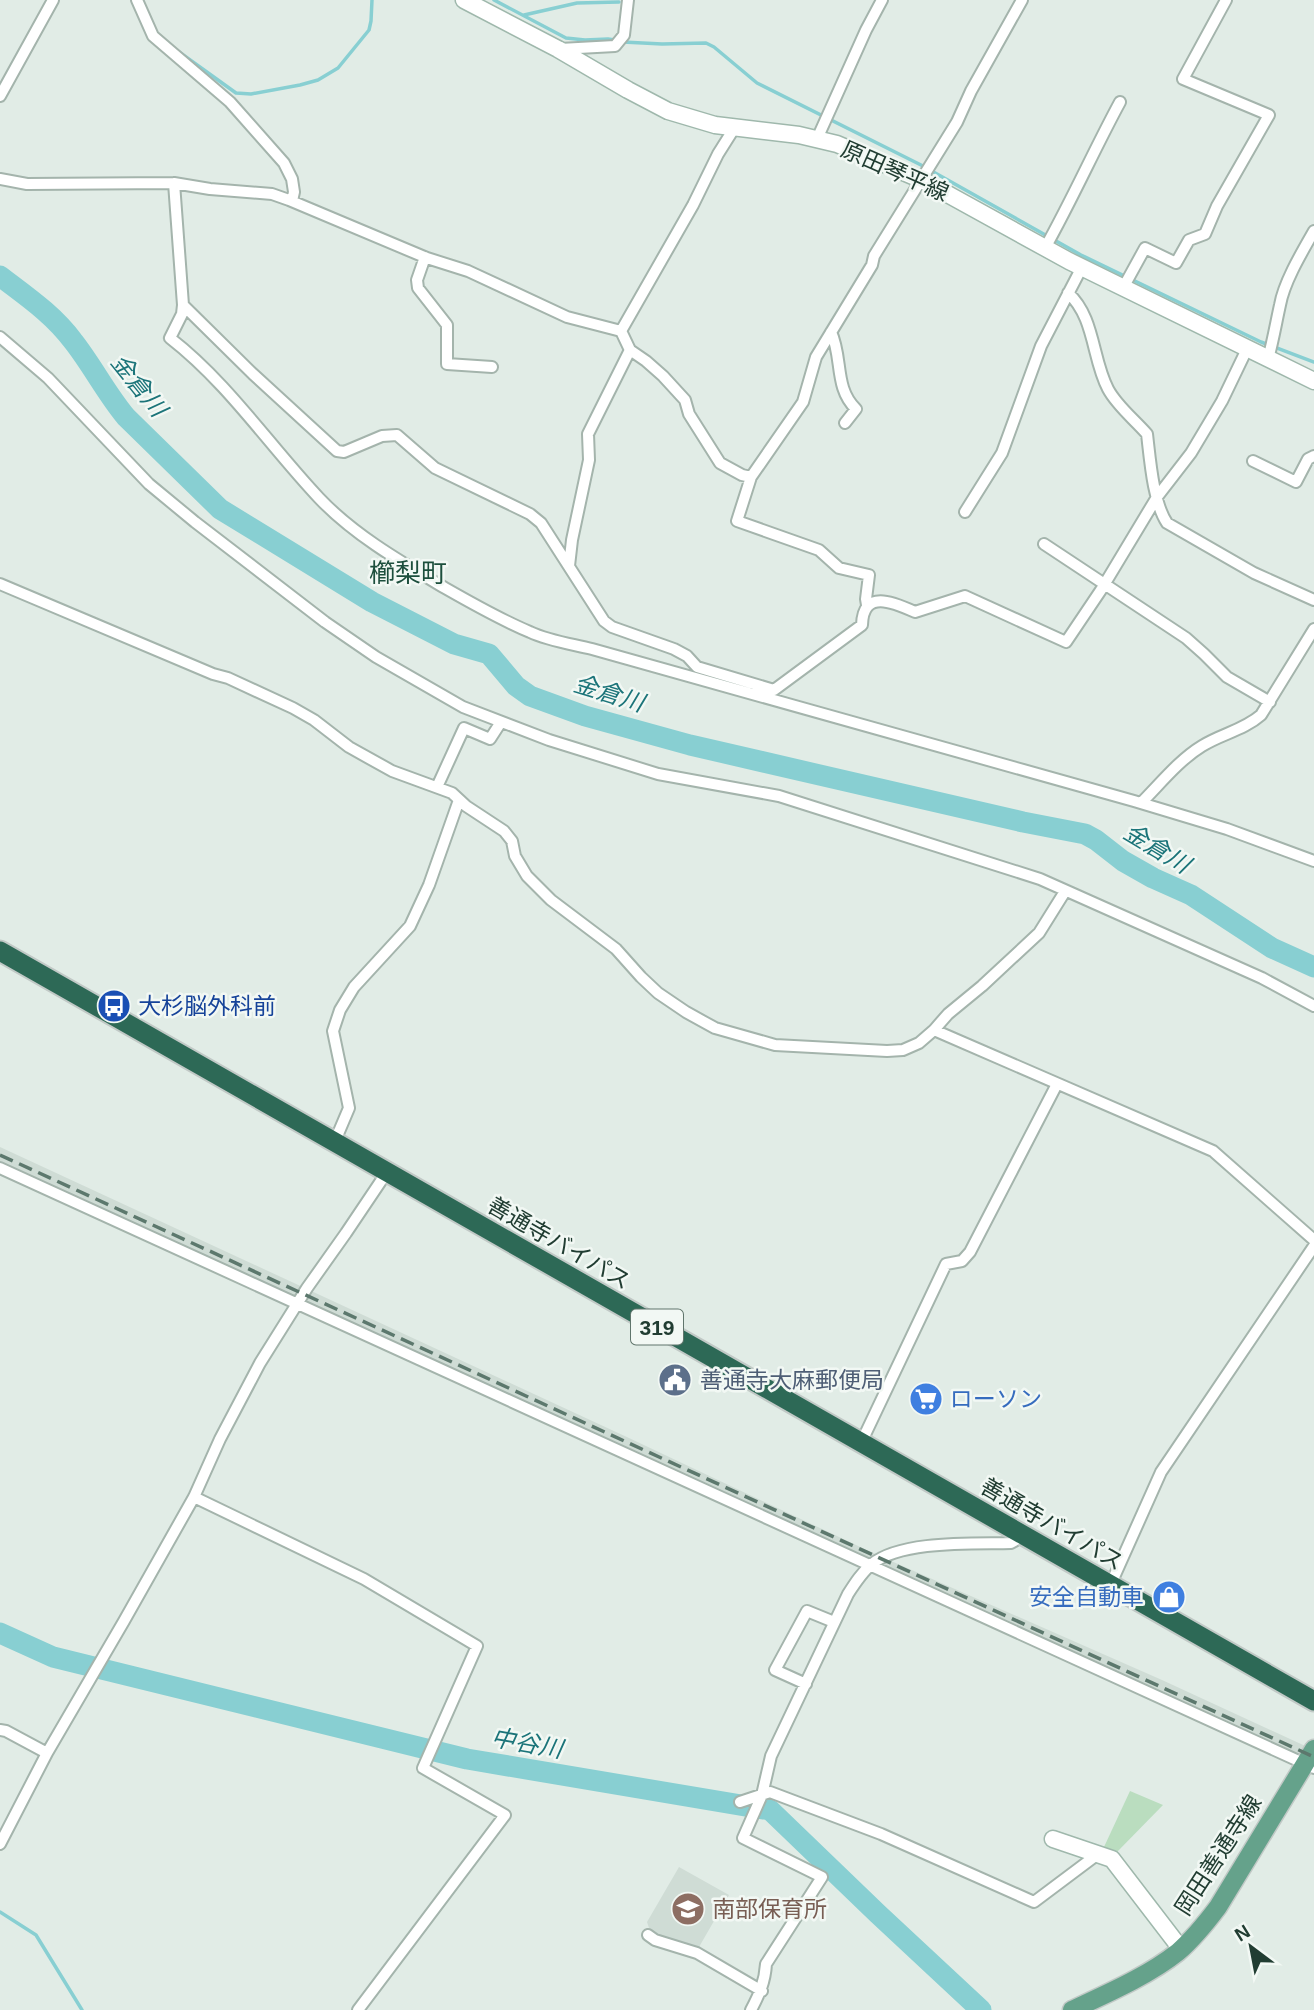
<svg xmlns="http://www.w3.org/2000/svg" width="1314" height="2010" font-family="Arial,'Noto Sans JP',sans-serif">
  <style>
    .built { fill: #cfdcd5 }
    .green { fill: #baddbf }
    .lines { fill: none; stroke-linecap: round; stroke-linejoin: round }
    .stream { stroke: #88cfd2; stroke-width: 3.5 }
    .river { stroke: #88cfd2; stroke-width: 21 }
    .street-casing { stroke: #a4b4ac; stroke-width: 14 }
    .secondary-casing { stroke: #9fb8ac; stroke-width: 19 }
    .primary-casing { stroke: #c1c9c6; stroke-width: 21 }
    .highway-casing { stroke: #c1c9c6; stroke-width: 23 }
    .street { stroke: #fff; stroke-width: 10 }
    .secondary { stroke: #fff; stroke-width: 16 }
    .primary { stroke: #65a28b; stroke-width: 18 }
    .highway { stroke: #2d6956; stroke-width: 19 }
    .rail { stroke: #5c786d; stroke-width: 3.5; stroke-dasharray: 14 7; stroke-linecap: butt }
    .labels { text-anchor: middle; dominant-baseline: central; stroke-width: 5; stroke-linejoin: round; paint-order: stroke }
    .shield { fill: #f2f8f4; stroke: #60756c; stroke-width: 2 }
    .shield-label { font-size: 21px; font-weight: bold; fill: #213d32 }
    .street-label { font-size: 23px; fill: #213d32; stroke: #f2f8f4 }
    .transit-label { font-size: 23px; fill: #164399; stroke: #f2f8f4; text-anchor: start }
    .service-label { font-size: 23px; fill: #4e5e75; stroke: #f2f8f4; text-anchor: start }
    .shop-label { font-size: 23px; fill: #366cbe; stroke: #f2f8f4; text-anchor: start }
    .education-label { font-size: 23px; fill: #785e54; stroke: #f2f8f4; text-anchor: start }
    .water-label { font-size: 24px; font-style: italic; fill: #1b7479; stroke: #f2f8f4 }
    .quarter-label { font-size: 26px; fill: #1d4f3d; stroke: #f2f8f4 }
  </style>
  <rect width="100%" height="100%" fill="#e1ece6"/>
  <path class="built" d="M0,1147l629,291 244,115 289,127 152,70v12l-1314,-601z
    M679,1867l50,28 -30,52 -44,-13 -6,-6 -2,-6z"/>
  <path class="green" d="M1130,1791l33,14 -46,47 -13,-5z"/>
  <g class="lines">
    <path class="stream" d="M494,0l72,38 19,2 23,-1 7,1
      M524,15l53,-12 42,-1
      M623,42l39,2 44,-1 8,4 43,36 164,82 160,90 180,87 53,20
      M179,52l57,41 15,1 49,-9 18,-5 20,-12 31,-38 2,-9 1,-21
      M0,1912l36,23 46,75"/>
    <path class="river" d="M0,276c26,20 53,38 73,65 19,24 33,52 53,76l94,92 152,93 82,42 35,10 27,32 14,10 55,20 105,29 333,77 62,12 11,6 27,21 30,17 38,17 81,53 42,19
      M0,1633l53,24 414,102 303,51 108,104 103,96"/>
    <defs>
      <path id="street" d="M137,0l16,36 77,66 54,61 8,16 2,13 -2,9
        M560,49l55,-3 9,-11 4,-35
        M0,96l53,-96
        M817,139l49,-109 16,-30
        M0,179l27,5 147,-1 36,6 62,5 17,6 138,58 41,13 99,46 54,14
        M174,183l9,122 70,69 84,77 7,1 38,-16 15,-1 38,33 95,46 11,9 63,98 8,6 62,22 13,7 10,11 77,23 88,-65c1,-36 31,-23 53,-13l50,-16 101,46 35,-52 56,-93 34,-44 31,-52 25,-52
        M1045,248c27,-48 49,-98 75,-146
        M425,257l-8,23 1,8 29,37v39l45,3
        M1123,288l22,-40 31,15 13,-23 16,-6 12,-28 52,-91 -86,-36 43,-79
        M1068,293c27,24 24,66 40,96 9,17 26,30 39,45 3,25 6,68 20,89l87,50 60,27
        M183,305l-1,9 -12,24c58,45 99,107 149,160 35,37 82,64 126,90 28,16 56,32 85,44 19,9 42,12 62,17l542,152 93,28 87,32
        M621,331l9,19 16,11 17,15 22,24 4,14 31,49 22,12 9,2 52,-75 13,-45 56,-92 2,-9 83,-134 14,-31 51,-91
        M621,331l72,-126 25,-51 17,-27
        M831,332c12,26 3,56 25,77l-11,14
        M0,337l48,41 101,106 46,38 130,100 51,35 87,50 86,33 109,34 121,22 261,83 222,99 52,28
        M1268,359c5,-18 8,-36 12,-54 4,-23 22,-53 34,-74
        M1253,461l43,21 12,-23 6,-3
        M751,477l-14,44 82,29 20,18 30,7 -3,24 1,6
        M965,512l37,-59 39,-107 41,-79
        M1044,544l142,94 18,16 23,23 43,25
        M569,566l3,-26 17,-80 -1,-26 42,-84
        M0,584l213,90 15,4 65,30 21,12 35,27 43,24 60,22 14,13 38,25 8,10 3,15 12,20 24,24 65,49 25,28 17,16 28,19 29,16 60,17 112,6 16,-1 16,-7 15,-13 14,-16 34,-28 57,-53 25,-40
        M437,787l27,-59 26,11 11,-17
        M1141,803c19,-19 38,-43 61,-57 19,-12 42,-16 59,-31l53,-86
        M934,1030l279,121 101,89
        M335,1141l14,-33 -16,-77 7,-21 14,-23 56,-61 19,-41 30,-85
        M0,1168l1314,600
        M861,1443l85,-179 16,-3 8,-9 87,-168
        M194,1497l170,82 113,67 -54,122 82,47 -147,195
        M1110,1586l51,-114 153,-226
        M806,1684l-31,-14 32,-59 27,11
        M0,1730l6,1 41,22
        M740,1802l30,-10 111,42 153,68 64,-48
        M0,1844l47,-91 77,-132 70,-124 26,-58 40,-76 47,-75 39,-55 41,-61
        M648,1935l7,5 42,13 65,38
        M751,2010c8,-15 14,-28 15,-46l56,-87 -79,-39 19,-43 9,-39 77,-162c7,-11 14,-22 24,-30 30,-24 102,-20 139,-21l12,-7"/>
      <path id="secondary" d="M464,0l94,49 70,41 40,21 47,14 84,10 38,9 85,36 147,81 245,120
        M1053,1839l59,20 69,90"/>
      <path id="primary" d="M1072,2010c34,-16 76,-34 106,-58 15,-13 28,-29 40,-45l96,-158"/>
      <path id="highway" d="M0,951l1314,750"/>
    </defs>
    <use href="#street" class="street-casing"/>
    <use href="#secondary" class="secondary-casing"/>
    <use href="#primary" class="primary-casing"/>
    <use href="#highway" class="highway-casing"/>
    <use href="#street" class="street"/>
    <use href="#secondary" class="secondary"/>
    <use href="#primary" class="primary"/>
    <use href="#highway" class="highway"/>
    <path class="rail" d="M0,1155l1314,602"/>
  </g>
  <defs>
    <symbol id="bus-disc" viewBox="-11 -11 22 22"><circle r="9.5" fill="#1a4fb4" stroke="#f2f8f4"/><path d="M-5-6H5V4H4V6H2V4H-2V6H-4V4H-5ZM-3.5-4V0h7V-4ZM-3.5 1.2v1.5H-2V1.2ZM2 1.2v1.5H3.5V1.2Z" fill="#fff"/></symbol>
    <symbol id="civic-disc" viewBox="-11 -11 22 22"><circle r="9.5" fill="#5c6f8a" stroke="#f2f8f4"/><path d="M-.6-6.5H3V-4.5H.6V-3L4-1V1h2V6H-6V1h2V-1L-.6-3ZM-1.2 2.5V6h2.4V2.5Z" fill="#fff"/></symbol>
    <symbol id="supermarket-disc" viewBox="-11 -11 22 22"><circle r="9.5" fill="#3f7fe0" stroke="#f2f8f4"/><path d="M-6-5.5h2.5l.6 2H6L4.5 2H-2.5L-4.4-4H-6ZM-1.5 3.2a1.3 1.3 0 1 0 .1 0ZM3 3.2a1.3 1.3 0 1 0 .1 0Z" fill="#fff"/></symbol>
    <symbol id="shop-disc" viewBox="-11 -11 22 22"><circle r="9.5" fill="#3f7fe0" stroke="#f2f8f4"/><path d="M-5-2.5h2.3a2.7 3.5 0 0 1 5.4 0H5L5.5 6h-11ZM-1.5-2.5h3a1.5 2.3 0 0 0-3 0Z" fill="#fff"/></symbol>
    <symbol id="school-disc" viewBox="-11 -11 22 22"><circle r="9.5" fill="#8d6e63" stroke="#f2f8f4"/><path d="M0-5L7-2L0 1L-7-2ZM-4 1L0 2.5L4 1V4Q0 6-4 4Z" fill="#fff"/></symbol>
  </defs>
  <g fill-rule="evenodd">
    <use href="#bus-disc" x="95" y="987" width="38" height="38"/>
    <use href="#civic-disc" x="656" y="1361" width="38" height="38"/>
    <use href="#supermarket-disc" x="907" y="1380" width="38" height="38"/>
    <use href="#shop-disc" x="1150" y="1578" width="38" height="38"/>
    <use href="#school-disc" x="669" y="1890" width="38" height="38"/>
  </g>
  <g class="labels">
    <rect class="shield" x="631" y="1309.5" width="52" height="35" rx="5"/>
    <g class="shield-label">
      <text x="657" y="1327">319</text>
    </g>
    <g class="street-label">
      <text transform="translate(895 171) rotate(24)">原田琴平線</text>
      <text transform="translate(559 1243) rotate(30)">善通寺バイパス</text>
      <text transform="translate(1052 1524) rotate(30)">善通寺バイパス</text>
      <text transform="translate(1218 1855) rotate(-57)">岡田善通寺線</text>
    </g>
    <g class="transit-label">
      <text x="138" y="1006">大杉脳外科前</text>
    </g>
    <g class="service-label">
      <text x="700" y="1380">善通寺大麻郵便局</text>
    </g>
    <g class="shop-label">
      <text x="950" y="1399">ローソン</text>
      <text x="1144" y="1597" text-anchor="end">安全自動車</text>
    </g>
    <g class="education-label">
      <text x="712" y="1909">南部保育所</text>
    </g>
    <g class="water-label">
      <text transform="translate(139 385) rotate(51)">金倉川</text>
      <text transform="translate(609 693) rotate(17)">金倉川</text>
      <text transform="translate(1157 848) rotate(31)">金倉川</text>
      <text transform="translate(527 1743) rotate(10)">中谷川</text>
    </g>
    <g class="quarter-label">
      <text x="408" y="573">櫛梨町</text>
    </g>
  </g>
  <g transform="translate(1251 1947) rotate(328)" stroke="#f2f8f4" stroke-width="5" paint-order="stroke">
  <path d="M0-5L12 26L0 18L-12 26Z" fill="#213d32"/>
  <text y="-10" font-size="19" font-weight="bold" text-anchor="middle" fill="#213d32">N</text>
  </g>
</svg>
